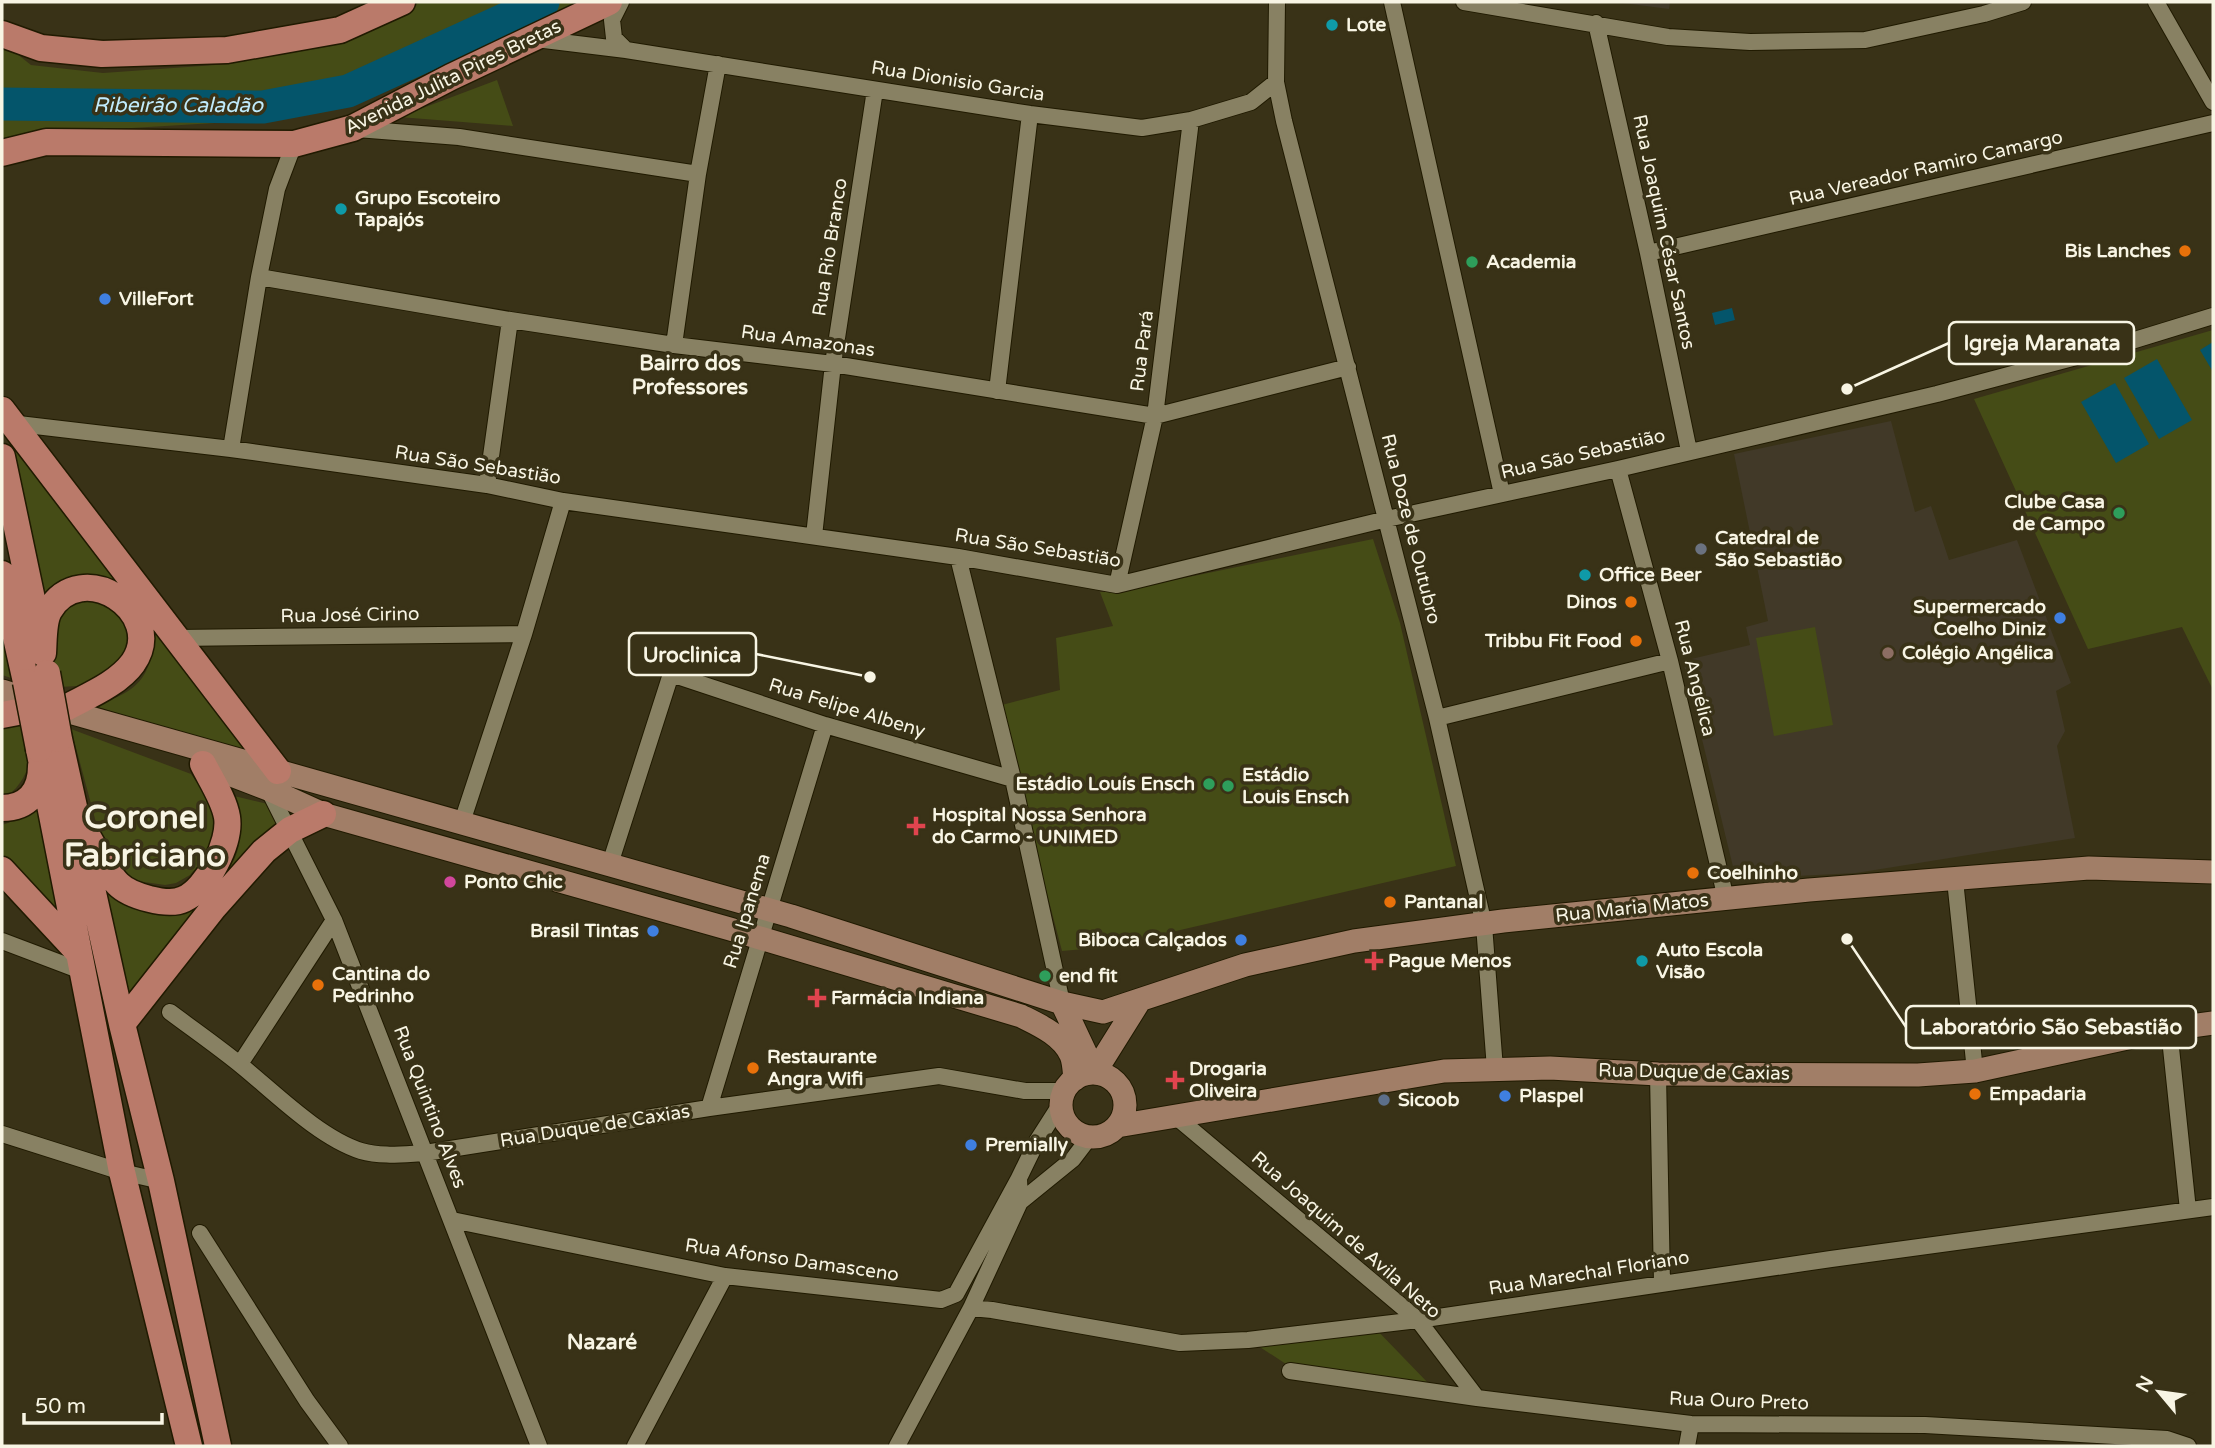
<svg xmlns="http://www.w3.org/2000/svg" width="2215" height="1448" font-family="'Varela Round',sans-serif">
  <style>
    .education { fill: #413928 }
    .green { fill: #454c16 }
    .water { fill: #04556b }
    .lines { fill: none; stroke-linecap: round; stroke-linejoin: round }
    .river { stroke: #04556b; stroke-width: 33 }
    .street-casing { stroke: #201a01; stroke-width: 18 }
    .secondary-casing { stroke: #201a01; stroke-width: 25 }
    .primary-casing { stroke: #201a01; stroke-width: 29 }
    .street { stroke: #888163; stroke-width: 16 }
    .secondary { stroke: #a17e67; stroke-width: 23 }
    .primary { stroke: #ba7a6a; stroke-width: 26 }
    .primary-bridge-casing { stroke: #201a01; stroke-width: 29; stroke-linecap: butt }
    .primary-bridge { stroke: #ba7a6a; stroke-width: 26 }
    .culture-dot { fill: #0f9aa8; stroke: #393217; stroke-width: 2.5 }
    .food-dot { fill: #e8710a; stroke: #393217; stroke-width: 2.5 }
    .leisure-dot { fill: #2e9e5b; stroke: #393217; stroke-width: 2.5 }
    .shop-dot { fill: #3f7fe0; stroke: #393217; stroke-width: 2.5 }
    .worship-dot { fill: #6b7280; stroke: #393217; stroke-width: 2.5 }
    .education-dot { fill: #8d6e63; stroke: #393217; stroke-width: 2.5 }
    .health-dot { fill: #e0444e; stroke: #393217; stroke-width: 2.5 }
    .hotel-dot { fill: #d1479c; stroke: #393217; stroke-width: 2.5 }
    .service-dot { fill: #5c6f8a; stroke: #393217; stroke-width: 2.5 }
    .labels { text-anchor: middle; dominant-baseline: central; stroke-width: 7; stroke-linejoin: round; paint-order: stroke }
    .poi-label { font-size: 19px; font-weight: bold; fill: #f8f5e4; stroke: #393217; text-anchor: start }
    .street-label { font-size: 19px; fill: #f8f5e4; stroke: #393217 }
    .water-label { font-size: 21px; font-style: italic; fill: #c0ebfc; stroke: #393217 }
    .neighbourhood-label { font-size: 21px; font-weight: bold; fill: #f8f5e4; stroke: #393217 }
    .town-label { font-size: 33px; font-weight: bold; fill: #f8f5e4; stroke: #393217 }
    .leader { fill: none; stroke: #f8f5e4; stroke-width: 2.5 }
    .callout-dot { fill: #f8f5e4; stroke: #393217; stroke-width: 2.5 }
    .callout { fill: #393217; stroke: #f8f5e4; stroke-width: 2.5 }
    .callout-label { font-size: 21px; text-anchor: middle; font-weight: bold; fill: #f8f5e4 }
  </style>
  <rect width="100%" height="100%" fill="#393217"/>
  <path class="education" d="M1615,2h55l-1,7z
    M1891,421l24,91 16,-6 18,54 68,-20 54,143 -15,8 9,40 -8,15 18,92 -219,35 -120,6 -53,-218 67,-16 -4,-18 22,-6 -34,-167z"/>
  <path class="green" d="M421,2h160l-235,99 -83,19 -197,12 -64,13v-103l29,23 72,8 126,-9 109,-24z
    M497,80l16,46 -114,-9z
    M2213,330v360l-31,-63 -94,22 -114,-250z
    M9,428l256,333 -176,-57c33,-4 60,-19 63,-55 1,-7 -3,-14 -6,-20 -9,-23 -21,-51 -50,-50 -10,1 -45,25 -56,32z
    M1373,539l27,84 56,243 -349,81 -45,4 -64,-245 62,-16 -4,-52 57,-12 -13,-34h16z
    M96,598l34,23v33l-34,31 -37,2 -7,-36 4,-28 18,-22z
    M2,605l18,76 -18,-6z
    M1815,627l18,98 -59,11 -18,-98z
    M30,719c6,29 0,65 -28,80v-78z
    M71,729l120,45 21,30 5,26 -14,30 -13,15 -14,8 -11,2 -35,-5 -28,-35z
    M48,792l24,136 -70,-72v-31c18,-5 33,-19 46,-33z
    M234,796l38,9 11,24 -158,177 -27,-130 30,22c14,-3 82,-13 89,-18 28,-21 26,-54 17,-84z
    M1372,1325l58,60 -144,-21 -40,-26z"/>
  <path class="water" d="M1732,308l3,12 -20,5 -3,-12z
    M2213,342v30l-13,-22z
    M2157,359l35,61 -33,19 -35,-61z
    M2115,383l34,61 -33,19 -35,-61z"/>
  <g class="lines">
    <path class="river" d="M2,104l261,3 85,-16 195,-89"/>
    <defs>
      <path id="street" d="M621,2l-9,18 2,18 12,12
        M1277,2l-1,80 8,39 153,597 47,207 11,144
        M1392,2l110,492
        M1464,2l204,35 82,5 115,-2 119,-26 39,-12
        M2156,2l57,100
        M1596,23l52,230 41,198
        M536,39l90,11 404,64 112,14 49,-8 60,-18 25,-20
        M357,129l102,8 239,37
        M1648,253l565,-130
        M259,277l251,43 164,25 159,19 322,52 193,-49
        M674,345l24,-171 20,-110
        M997,391l33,-277
        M10,423l221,26 256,36 76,16 395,56 159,28 270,-66 231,-50 319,-75 162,-43 114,-35
        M231,449l28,-172 18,-88 17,-45
        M1618,469l52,192 56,238
        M487,485l23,-165
        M814,536l19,-172 42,-274
        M958,557l55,222 49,224
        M1117,585l38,-169 36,-296
        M176,638l348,-4
        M1437,718l233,-57
        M268,789l66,131 205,526
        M462,822l62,-188 39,-133
        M610,864l61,-190 154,51 188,54
        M1955,880l20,191
        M2,941l82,31
        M170,1012c24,18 50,36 73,55 33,27 77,71 118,84 20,6 43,3 64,2l284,-45 230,-32 86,15h39
        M2169,1029l19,181
        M240,1064l94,-144
        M1658,1074l4,209
        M709,1108l116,-383
        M1174,1115l244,205 59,78
        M2,1134l120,38 39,9
        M1020,1202l53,-43 16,-21
        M452,1220l273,56 216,24 15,-6 63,-116
        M200,1233l107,168 33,45
        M971,1308l21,2 188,33 68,-3 170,-20 413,-61 382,-52
        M1290,1371l187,27 214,26 234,1 242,14 21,7
        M635,1446l90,-170
        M897,1446l74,-138 49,-106 -1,-24 18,-37 23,-36
        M1687,1446l4,-22"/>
      <path id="secondary" d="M2,691l60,19 729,206 271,87 41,9 142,-47 109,-24 149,-20 306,-31 280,-22 124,4
        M203,764l65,25 55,25 407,115 291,87c18,9 41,19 50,39 3,7 3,16 4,24
        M1062,1003l30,64
        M1095,1072l45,-72
        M1061 1105a32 32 0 1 1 64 0a32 32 0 1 1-64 0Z
        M1117,1126l327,-55 106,-3 108,6 260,1 57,-4 194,-42 44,-6"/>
      <path id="primary" d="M2,34l39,14 61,6 125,-4 113,-20 62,-28
        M2,153l44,-11 248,2 59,-16 98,-51 158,-75
        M2,410l276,361
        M2,457l38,180
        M2,574l24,108
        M43,653c1,-13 0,-31 6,-42 32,-56 119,1 84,52 -16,22 -48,34 -71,47
        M2,715l21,-4
        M59,739l63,285 39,157 57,265
        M39,749l83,423 67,274
        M2,808c26,0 39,-17 39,-42
        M86,834c10,16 19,37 32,50 12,12 50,23 66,15 23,-10 47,-57 43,-82 -3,-18 -16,-37 -24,-53
        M2,870l77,83
        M122,1024l92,-117 50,-56 26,-21 33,-16"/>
    </defs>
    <use href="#street" class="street-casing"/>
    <use href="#secondary" class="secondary-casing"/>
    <use href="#primary" class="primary-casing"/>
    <use href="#street" class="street"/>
    <use href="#secondary" class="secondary"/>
    <use href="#primary" class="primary"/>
    <defs>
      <path id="primary-bridge" d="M47,673l12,66
        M26,682l13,67"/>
    </defs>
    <use href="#primary-bridge" class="primary-bridge-casing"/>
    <use href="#primary-bridge" class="primary-bridge"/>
  </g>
  <g class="culture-dot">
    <circle cx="1332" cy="25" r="7"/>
    <circle cx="341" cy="209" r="7"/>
    <circle cx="1585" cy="575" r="7"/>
    <circle cx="1642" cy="961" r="7"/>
  </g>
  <g class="food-dot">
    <circle cx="2185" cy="251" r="7"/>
    <circle cx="1631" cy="602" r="7"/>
    <circle cx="1636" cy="641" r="7"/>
    <circle cx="1693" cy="873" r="7"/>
    <circle cx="1390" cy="902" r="7"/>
    <circle cx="318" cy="985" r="7"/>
    <circle cx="753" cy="1068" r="7"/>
    <circle cx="1975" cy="1094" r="7"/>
  </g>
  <g class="leisure-dot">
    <circle cx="1472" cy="262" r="7"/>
    <circle cx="2119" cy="513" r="7"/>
    <circle cx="1209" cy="784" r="7"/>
    <circle cx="1228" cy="786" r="7"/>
    <circle cx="1045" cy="976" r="7"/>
  </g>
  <g class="shop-dot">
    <circle cx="105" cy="299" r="7"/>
    <circle cx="2060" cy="618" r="7"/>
    <circle cx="653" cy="931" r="7"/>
    <circle cx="1241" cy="940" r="7"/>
    <circle cx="1505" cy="1096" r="7"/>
    <circle cx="971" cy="1145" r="7"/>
  </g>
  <circle class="worship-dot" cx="1701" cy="549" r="7"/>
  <circle class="education-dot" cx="1888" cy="653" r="7"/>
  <g class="health-dot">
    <path d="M912.5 815.5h7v7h7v7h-7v7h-7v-7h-7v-7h7z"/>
    <path d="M1370.5 950.5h7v7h7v7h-7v7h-7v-7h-7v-7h7z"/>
    <path d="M813.5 987.5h7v7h7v7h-7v7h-7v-7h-7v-7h7z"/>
    <path d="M1171.5 1069.5h7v7h7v7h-7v7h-7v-7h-7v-7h7z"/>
  </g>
  <circle class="hotel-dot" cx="450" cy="882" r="7"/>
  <circle class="service-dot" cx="1384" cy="1100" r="7"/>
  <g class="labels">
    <g class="poi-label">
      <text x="1346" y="25">Lote</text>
      <text x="355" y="198">Grupo Escoteiro<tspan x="355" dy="22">Tapajós</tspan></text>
      <text x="2171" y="251" text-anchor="end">Bis Lanches</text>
      <text x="1486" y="262">Academia</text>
      <text x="119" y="299">VilleFort</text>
      <text x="2105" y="502" text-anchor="end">Clube Casa<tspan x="2105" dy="22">de Campo</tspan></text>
      <text x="1715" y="538">Catedral de<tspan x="1715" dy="22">São Sebastião</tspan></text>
      <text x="1599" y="575">Office Beer</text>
      <text x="1617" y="602" text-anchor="end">Dinos</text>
      <text x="2046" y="607" text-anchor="end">Supermercado<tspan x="2046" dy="22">Coelho Diniz</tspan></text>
      <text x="1622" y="641" text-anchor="end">Tribbu Fit Food</text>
      <text x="1902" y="653">Colégio Angélica</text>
      <text x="1242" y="775">Estádio<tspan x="1242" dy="22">Louis Ensch</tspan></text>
      <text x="1195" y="784" text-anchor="end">Estádio Louís Ensch</text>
      <text x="932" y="815">Hospital Nossa Senhora<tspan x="932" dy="22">do Carmo - UNIMED</tspan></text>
      <text x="1707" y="873">Coelhinho</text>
      <text x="464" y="882">Ponto Chic</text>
      <text x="1404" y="902">Pantanal</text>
      <text x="639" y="931" text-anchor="end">Brasil Tintas</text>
      <text x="1227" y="940" text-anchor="end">Biboca Calçados</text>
      <text x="1656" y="950">Auto Escola<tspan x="1656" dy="22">Visão</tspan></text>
      <text x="1388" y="961">Pague Menos</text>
      <text x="332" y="974">Cantina do<tspan x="332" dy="22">Pedrinho</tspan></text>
      <text x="1059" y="976">end fit</text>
      <text x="831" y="998">Farmácia Indiana</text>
      <text x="767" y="1057">Restaurante<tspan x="767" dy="22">Angra Wifi</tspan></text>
      <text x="1189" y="1069">Drogaria<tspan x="1189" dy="22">Oliveira</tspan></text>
      <text x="1989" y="1094">Empadaria</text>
      <text x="1519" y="1096">Plaspel</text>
      <text x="1398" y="1100">Sicoob</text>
      <text x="985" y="1145">Premially</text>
    </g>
    <g class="street-label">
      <text transform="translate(453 77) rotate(-26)">Avenida Julita Pires Bretas</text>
      <text transform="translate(958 81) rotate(9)">Rua Dionisio Garcia</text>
      <text transform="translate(1926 168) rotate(-13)">Rua Vereador Ramiro Camargo</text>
      <text transform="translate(1664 232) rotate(78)">Rua Joaquim César Santos</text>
      <text transform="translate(830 247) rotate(-81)">Rua Rio Branco</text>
      <text transform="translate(808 341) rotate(8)">Rua Amazonas</text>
      <text transform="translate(1142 351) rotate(-83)">Rua Pará</text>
      <text transform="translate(1583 454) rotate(-13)">Rua São Sebastião</text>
      <text transform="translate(478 465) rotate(9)">Rua São Sebastião</text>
      <text transform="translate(1411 529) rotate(76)">Rua Doze de Outubro</text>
      <text transform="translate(1038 548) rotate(9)">Rua São Sebastião</text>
      <text transform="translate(350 615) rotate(-1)">Rua José Cirino</text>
      <text transform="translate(1695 678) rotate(76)">Rua Angélica</text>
      <text transform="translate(847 708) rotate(17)">Rua Felipe Albeny</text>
      <text transform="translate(1632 908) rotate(-6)">Rua Maria Matos</text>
      <text transform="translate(747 911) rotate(-73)">Rua Ipanema</text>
      <text transform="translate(1694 1072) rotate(1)">Rua Duque de Caxias</text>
      <text transform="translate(430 1107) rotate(69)">Rua Quintino Alves</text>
      <text transform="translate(595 1126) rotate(-9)">Rua Duque de Caxias</text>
      <text transform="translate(1346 1235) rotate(41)">Rua Joaquim de Avila Neto</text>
      <text transform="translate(792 1260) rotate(8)">Rua Afonso Damasceno</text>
      <text transform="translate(1589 1273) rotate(-9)">Rua Marechal Floriano</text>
      <text transform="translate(1739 1401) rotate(2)">Rua Ouro Preto</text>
    </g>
    <g class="water-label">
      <text x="178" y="105">Ribeirão Caladão</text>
    </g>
    <g class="neighbourhood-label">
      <text x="690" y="363">Bairro dos<tspan x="690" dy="24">Professores</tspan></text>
      <text x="602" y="1342">Nazaré</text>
    </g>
    <g class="town-label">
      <text x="145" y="817">Coronel<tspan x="145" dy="38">Fabriciano</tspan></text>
    </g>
  </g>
  <path class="leader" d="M1847 389L1949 343M870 677L756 654M1847 939L1906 1027"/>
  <g class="callout-dot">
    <circle cx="1847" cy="389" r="7"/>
    <circle cx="870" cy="677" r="7"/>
    <circle cx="1847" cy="939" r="7"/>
  </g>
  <g class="callout">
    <rect x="1949" y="322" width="185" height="42" rx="7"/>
    <rect x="629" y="633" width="127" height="42" rx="7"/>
    <rect x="1906" y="1006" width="290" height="42" rx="7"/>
  </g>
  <g class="callout-label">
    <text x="2042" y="350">Igreja Maranata</text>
    <text x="692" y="662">Uroclinica</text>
    <text x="2051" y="1034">Laboratório São Sebastião</text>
  </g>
  <rect width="2215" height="1448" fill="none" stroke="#f8f5e4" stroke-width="7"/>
  <g transform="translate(2159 1392) rotate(299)" stroke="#393217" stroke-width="5" paint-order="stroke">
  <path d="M0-5L12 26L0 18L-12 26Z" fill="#f8f5e4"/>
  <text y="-10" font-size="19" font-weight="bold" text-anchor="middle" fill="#f8f5e4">N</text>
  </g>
  <path d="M24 1413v10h138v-10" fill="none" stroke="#f8f5e4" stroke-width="3.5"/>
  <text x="35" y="1413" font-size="21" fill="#f8f5e4" stroke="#393217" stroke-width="5" paint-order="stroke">50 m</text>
</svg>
